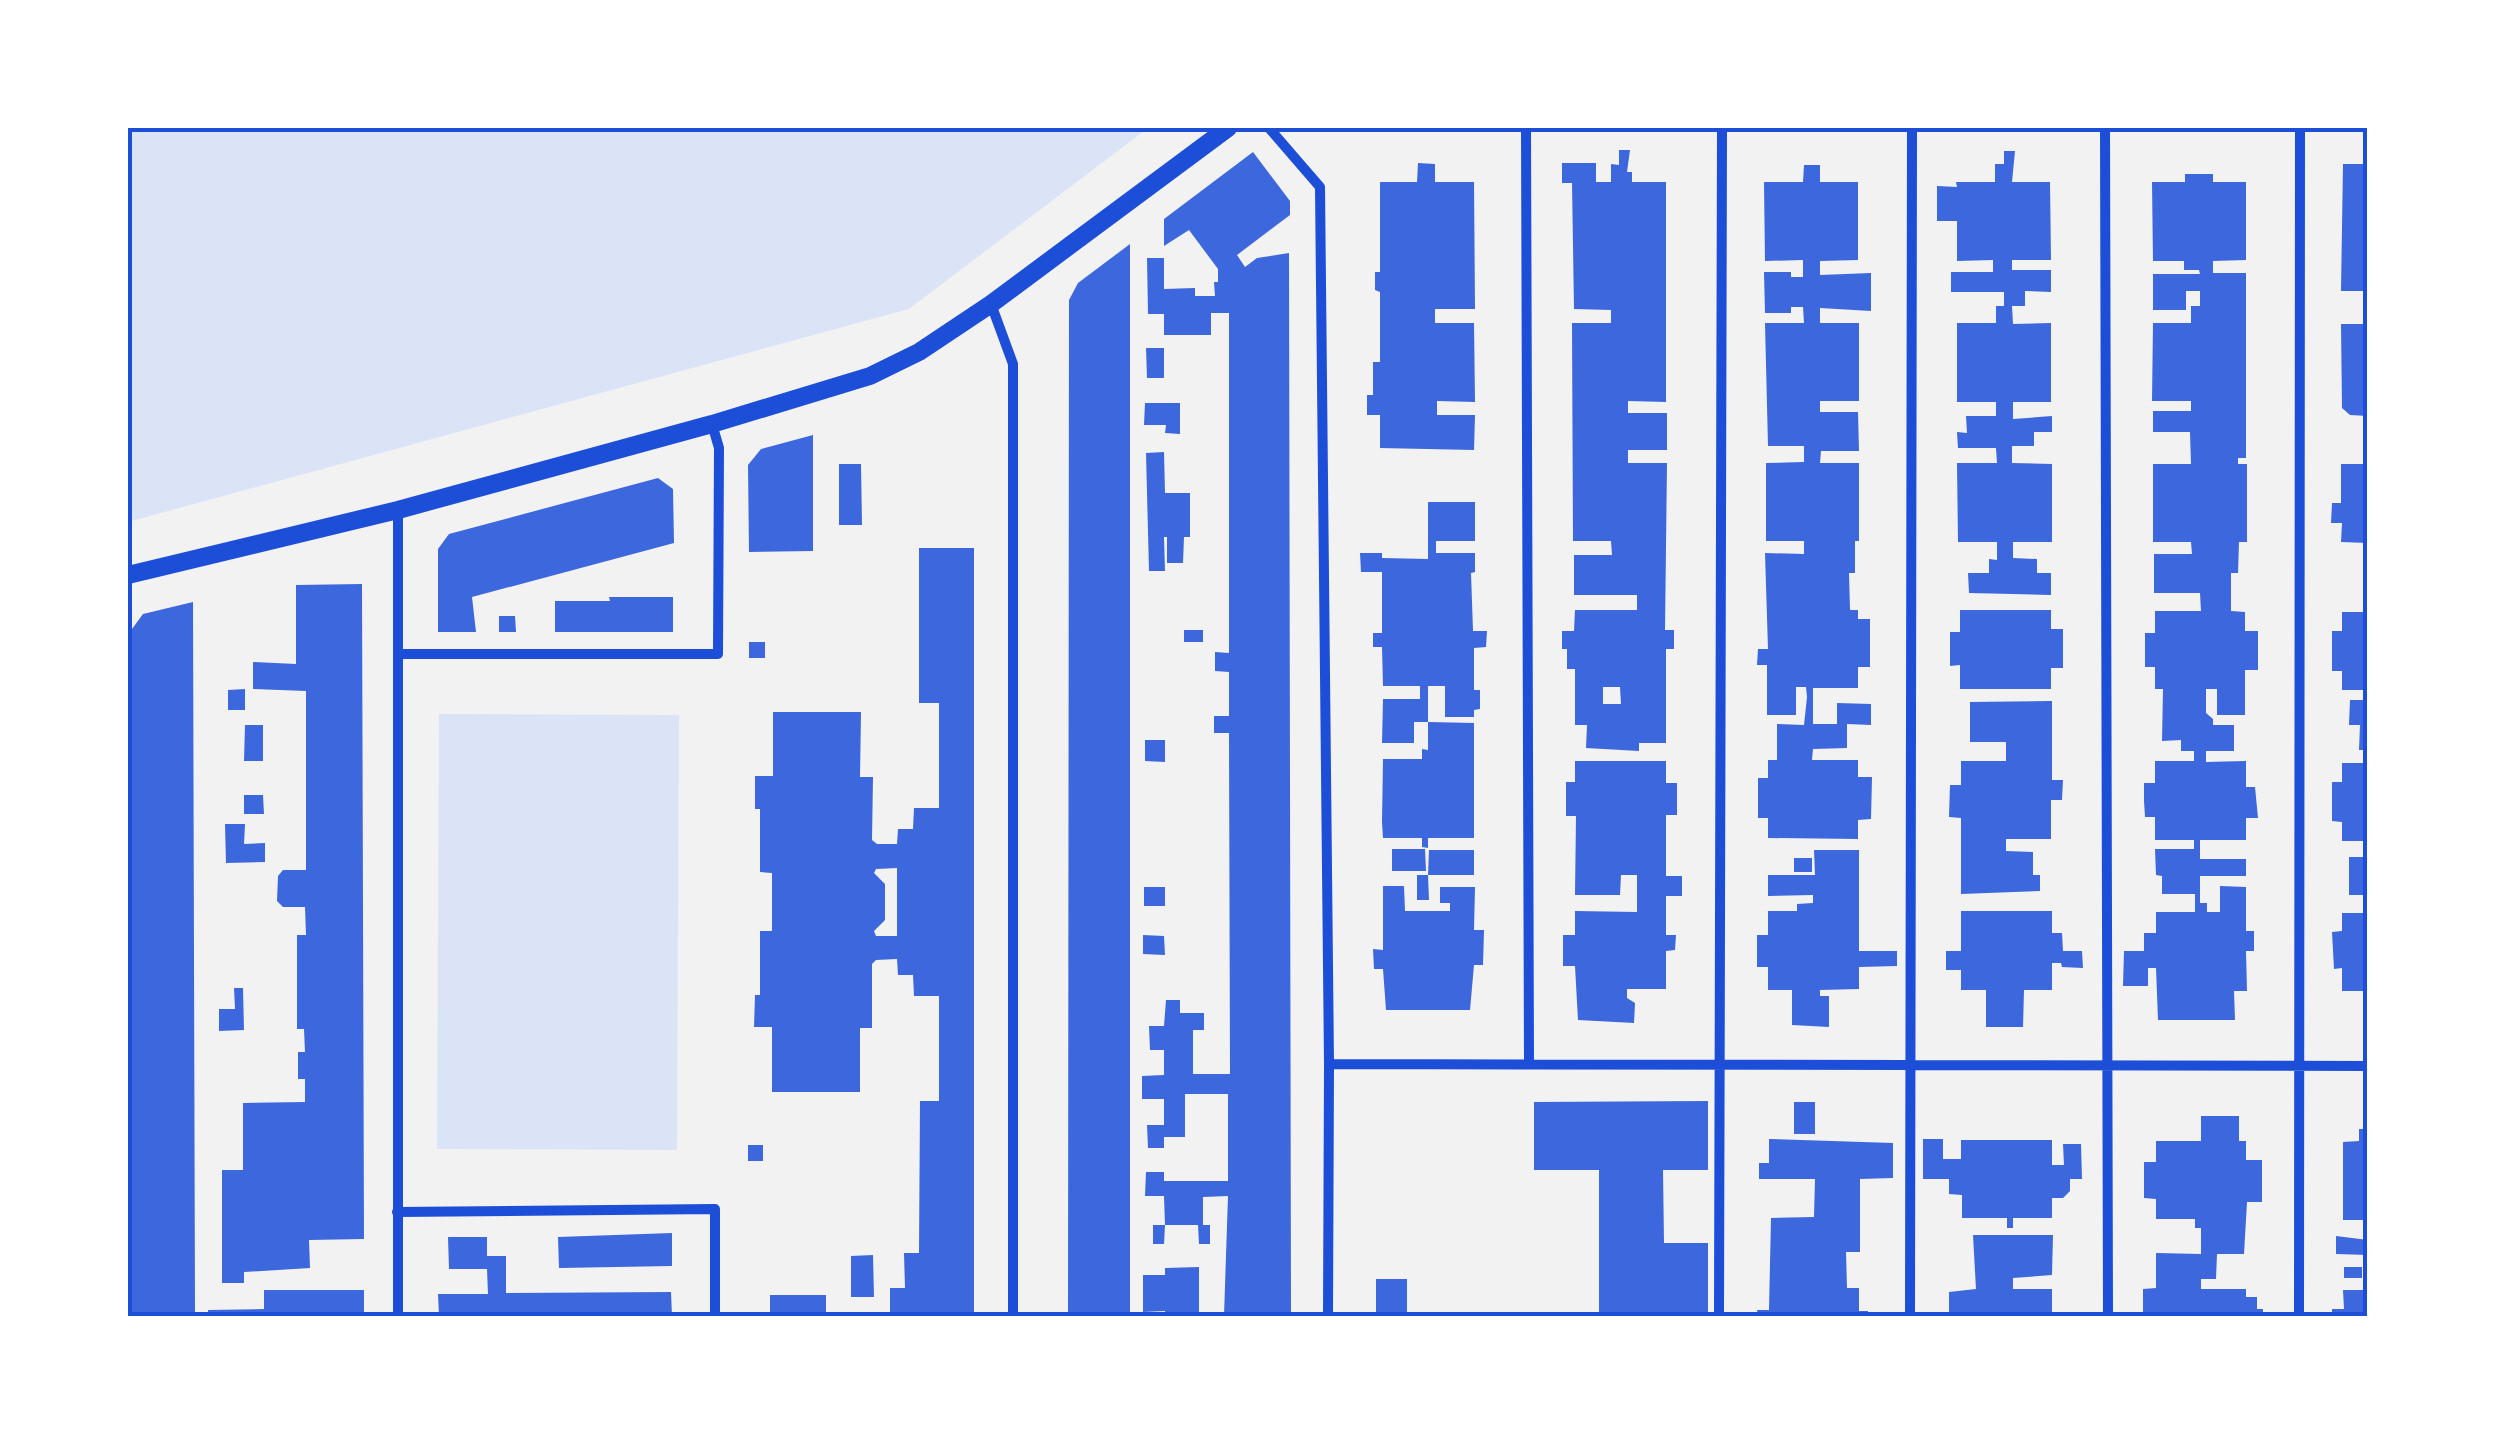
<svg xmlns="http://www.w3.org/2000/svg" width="2495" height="1444" font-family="Commissioner,sans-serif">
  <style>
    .green { fill: #dbe4f7 }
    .building { fill: #3d67dc; fill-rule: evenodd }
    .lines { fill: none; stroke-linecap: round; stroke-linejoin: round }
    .minor { stroke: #1d4ed8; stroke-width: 10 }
    .tertiary { stroke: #1d4ed8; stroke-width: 18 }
    .neatline { fill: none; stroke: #1d4ed8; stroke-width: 4 }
  </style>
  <rect width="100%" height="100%" fill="#f2f2f2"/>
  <path class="green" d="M128,128h1020l-239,181 -781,213z
    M439,714l240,1 -2,435 -240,-1z"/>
  <path class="building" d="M1619,150h11l-3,22h5v10h34v220l-38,-1v12h39v37h-39v13h39l-2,167h9v19h-8v94h-27v8l-53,-3 1,-23h-12v-56h-8v-20h-5v-18h12l1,-21h62v-15h-63v-40h38l-1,-14h-38l-1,-218h39v-13l-37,-1 -2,-126h-10v-20h34v19h15v-18l8,1zM1603,687h17l1,17h-18z
    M2004,151h11l-3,31h38l1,78h-39v10h39v22l-26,-1v15h-13l1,18 38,-1v79h-38v17l39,-3v16h-18v14h-22v17l40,1v78h-39v16l24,1v14h14v22l-82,-2 -1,-20h21v-14l8,1v-18h-39l-1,-79h40l-1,-15h-38l-1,-16 10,1 -1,-17h30v-14h-39v-79h39v-17h8v-14h-53v-20h42v-12l-36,1v-40h-20v-35l20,1 -1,-5h39v-18h9z
    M1253,152l37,49v14l-53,40 8,12 12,-9 32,-5 2,1063h-67l4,-120 -25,1v28h7v19h-11l-1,-19h-33l-1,-29h-19l1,-24h18v9h64v-87h-43v43h-21v11h-16l-1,-23h17v-26h-22v-23l22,-1v-25h-14l-1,-24h15l2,-26h14v13h24v17h-11v44h37l-1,-341h-15v-17h15v-44l-14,-1v-19l14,1v-340h-18v22h-47v-21h-16l-1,-56h17v31l31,-1v8h20l-1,-14h4v-13l-29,-39 -25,16v-27z
    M1418,163l17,1v18h39l1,127h-40v14h39l1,79 -38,-1v14h38l-1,35 -94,-2v-33h-13v-20h6v-33h7v-70l-5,-2v-18h5v-90h37z
    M2343,164h25v127h-27z
    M1804,165h16v17h38v78l-38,1v14l51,-2v38l-51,-3v15h39v78h-39v11h38l1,39h-38l-1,12h39v78h-4v32h-6l1,37h8v9h12v48h-12v21h-45v36h24v-21l34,1v21l-24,-1v24l-34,1 -1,11h46v17h14l-1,42 -13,1v19l-90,-1v-20h-10v-40h10v-18h9v-36l27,1 3,-28 -1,-10h-10v28h-29v-50h-10l1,-16h10l-3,-96 39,1v-13h-38v-78l38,-1v-16h-36l-3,-123h39l-1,-16h-12v6h-26l-1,-41h27v5h12v-17l-38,1 -1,-79h39z
    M2185,174h28v8h33v78l-33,1v12h33v185h-8v6h9v78h-8l-1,31h-7v38l14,1v19h13v39h-13v45h-28v-26h-11v24l7,6v6h21v26h-28v11l40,-1v26h9l3,31h-12v22h-46v19h46v17h-46v27h7v9h13v-26l26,1v44h8v20h-8l1,40h-13l1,29h-77l-2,-52h-8v18h-25l1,-35h20v-18h12v-21h39v-18h-33v-18l-6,-1 -1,-26h39v-9h-39v-23h-10l-1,-16v-18h11v-22h39v-10h-13v-11l-19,1 1,-52h-8v-22h-10v-34h10v-22h46l-1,-18h-46v-39h38l-1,-12h-38v-78h38l-1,-32h-37v-21h38v-10h-39l1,-78h38v-17h9v-15h-14v19h-33v-36h47l-1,-4h-15v-9h-31l-1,-79h33z
    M1130,244v1072h-62l1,-1016 9,-17z
    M2341,324h27v92l-18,-1 -8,-7z
    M1146,348h18v30h-17z
    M1145,403h35v31l-15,-1 1,-8h-22z
    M813,435v116l-64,1 -1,-87 13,-16z
    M1164,452l1,41h25v44h-6l-1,26h-16v-26h-3l1,34h-16l-3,-118z
    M839,464h22l1,61h-23z
    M2341,464h27v79l-27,-1 1,-19h-11l1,-20h9z
    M658,478l15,11 1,54 -202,54 4,35h-38v-83l11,-15z
    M1428,502h47v39h-39v12h39v19l-4,1 2,58h14l-1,16 -12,1v42h6v19l-6,1v7h-29v-31h-17v36h-14v21h-32l1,-44h37v-13h-37l-1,-39h-9v-14h9v-61h-21l-1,-19h22v5l46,1z
    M919,548h55v768h-84v-28h15l-1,-35h15l1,-152h19v-105h-25l-1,-21h-15l-1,-16 -21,1 -4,4v64h-12v64h-88v-65h-18l1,-32h5v-64h12v-58l-12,-1v-63h-5v-33h18v-64h88l-1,65h13l-1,63 5,4h20l1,-15h15l1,-21h25v-105h-20zM897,868v68h-21l-2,-5 11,-11v-36l-11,-11 2,-4z
    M362,584l2,655 -55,1 1,28 -66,4v11h-22v-113h21v-67l62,-1v-23h-7v-27h7l-1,-23h-7v-94h9l-1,-28h-22l-6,-6 1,-25 5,-6h23v-179l-53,-2v-27l43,2v-79z
    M609,597h64v35h-118v-31h55z
    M193,602l2,714h-63v-687l11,-15z
    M1960,610h91v19h12v39h-12v21h-91v-24l-10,1v-34h10z
    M2342,612h26v78h-26v-19h-10v-40h10z
    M499,616h16l1,16h-17z
    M1184,630h19v12h-19z
    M749,642h16v16h-16z
    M245,689v21h-17v-20z
    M2350,700h18v50h-9l1,-25h-11z
    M2052,701v79h11l-1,20h-11v39h-45v12l27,1v23h7v16l-79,3v-76l-12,-1 1,-32h11v-24h45v-19h-36v-40z
    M1428,722l46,1v115h-46v10l-6,-1v-9h-39l-1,-16 1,-63h39v-10l6,1z
    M245,725h18v36h-19z
    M1145,740h20v22l-20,-1z
    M1575,761h91v22h11v32h-11v61h16v20h-16v39h10l-1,15 -9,1v38h-39v9l8,5 -1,20 -56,-3 -3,-54h-12v-31h12v-24l62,1v-37h-16l-1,20h-45l1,-79h-10v-34h9z
    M2342,763h26v78h-26v-19l-10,-1v-39h10z
    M244,795h19l1,19h-20z
    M225,824h20l-1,20 21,-1v19l-39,1z
    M1392,849h33l1,22h-34z
    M1429,850h45v25h-46z
    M1814,850h45v101h38v15l-38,1v22l-39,1v6h9v31l-37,-2v-35h-24v-23h-11v-32h11v-24h29v-7l16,-1v-8l-45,1v-21h47z
    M2349,857h19v38h-19z
    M1794,858h18v14h-18z
    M1417,875h11l1,25h-12z
    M1383,886h21l1,25h45v-8h-10v-16h35l-1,43h10l-1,35h-9l-4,45h-84l-3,-41h-9l-1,-20 10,1z
    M1144,887h21v19h-21z
    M1961,911h91v22h10l1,18h19l1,17 -21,-1 -1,-4h-9v27h-28l-1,37h-37v-37h-25v-20h-15v-19h15z
    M2342,913h26v78h-26v-23l-8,1 -2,-37 10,-1z
    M1143,935l21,1 1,19 -22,-1z
    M234,988h9l1,42 -25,1v-22h16z
    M1708,1101v69h-45l1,73h44v73h-109v-146h-65v-68z
    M1794,1102h21v32h-21z
    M2201,1116h38v25h7v19h16v42h-15l-3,52h-27l-1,25h-15v10h45v8h11v12h6v7h-117l-3,-4v-23l13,-1v-35l45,1v-26h-6v-9h-39v-20l-12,-1v-36h12v-21h45z
    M2359,1129h9v91h-25v-78l16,-1z
    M1769,1139l124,4v35l-33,1v73h-14l1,36h12v23h9v5h-110l-1,-6h12l2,-92 43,-1 1,-38h-56v-16h10z
    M1923,1139h20v20h18v-19h91v25h12l-1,-21h18l1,35h-12v12l-7,7h-11v20h-39v10h-6v-10h-45v-23l-13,-1v-15h-26z
    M748,1145h15v16h-15z
    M1153,1225h12l-1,19h-11z
    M672,1233v33l-113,2 -1,-31z
    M1973,1235h80l-1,40 -39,3v11h39v23h10v4h-113v-24l27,-3z
    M2336,1236l32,4v15l-32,-1z
    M448,1237h39v19h19v37l165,-1 1,24h-233l-1,-22h50l-1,-25h-38z
    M873,1255l1,42h-23v-41z
    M1199,1267v49h-34v-5l-22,1v-37h22v-7z
    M2344,1267h18v11h-18z
    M1376,1279h31v37h-31z
    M264,1290h100v26h-156v-6l56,-1z
    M2343,1290h25v26h-36v-7h12z
    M770,1295h56v21h-56z"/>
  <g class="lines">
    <path class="minor" d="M1269,128l51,59 9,877 -1,252
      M1526,128l3,936
      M2105,128l3,1188
      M991,304l22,60v952
      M398,510v806
      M400,654h318l1,-206 -7,-24
      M1329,1064l1039,2
      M397,1212l318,-3v107
      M1719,1316l3,-1188
      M1910,1316l2,-1188
      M2299,1316l1,-1188"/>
    <path class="tertiary" d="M128,575l270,-65 314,-86 158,-48 49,-24 72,-48 237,-176"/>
  </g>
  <rect width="2495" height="1444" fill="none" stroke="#ffffff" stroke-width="260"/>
  <rect x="130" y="130" width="2235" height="1184" class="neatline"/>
</svg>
